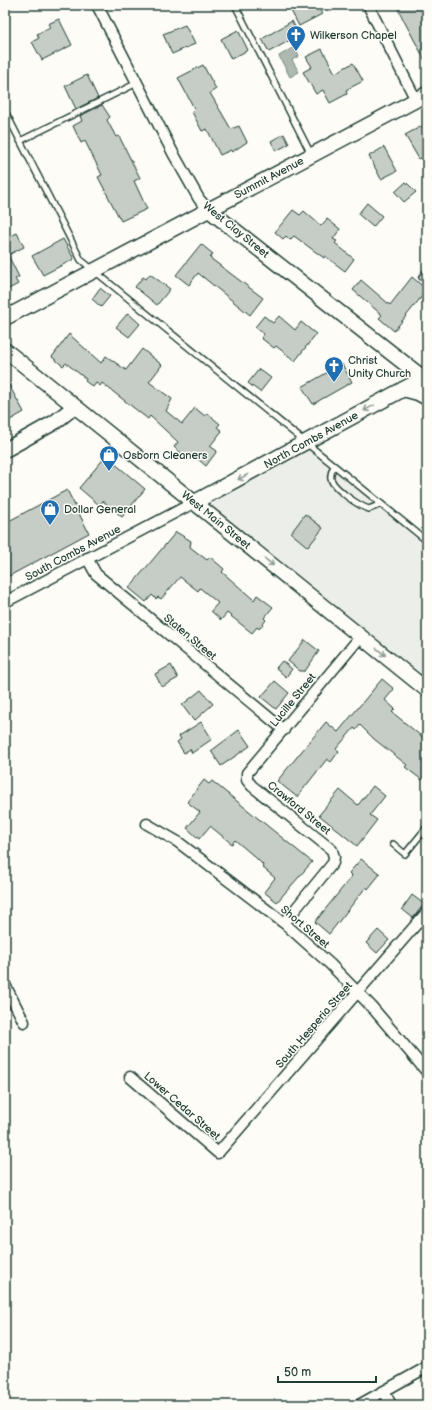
<svg xmlns="http://www.w3.org/2000/svg" width="432" height="1410" font-family="'Balsamiq Sans',sans-serif">
  <style>
    .built { fill: #eceee9 }
    .water { fill: #aeb8b1; stroke: #75877f }
    .building { fill: #c6cdc7; stroke: #1f3d34 }
    .lines { fill: none; stroke-linecap: round; stroke-linejoin: round }
    .lane-casing { stroke: #1f3d34; stroke-width: 8 }
    .street-casing { stroke: #1f3d34; stroke-width: 13 }
    .secondary-casing { stroke: #1f3d34; stroke-width: 17 }
    .lane { stroke: #fdfcf7; stroke-width: 5 }
    .street { stroke: #fdfcf7; stroke-width: 10 }
    .secondary { stroke: #fdfcf7; stroke-width: 14 }
    .oneway { stroke: #8e9c96 }
    .labels { text-anchor: middle; dominant-baseline: central; stroke-width: 3; stroke-linejoin: round; paint-order: stroke }
    .poi-label { font-size: 11px; fill: #1f3d34; stroke: #fdfcf7; text-anchor: start }
    .street-label { font-size: 11px; fill: #1f3d34; stroke: #fdfcf7 }
  </style>
  <rect width="100%" height="100%" fill="#fdfcf7"/>
  <filter id="ink" filterUnits="userSpaceOnUse"><feTurbulence type="fractalNoise" baseFrequency=".025" numOctaves="2"/><feDisplacementMap in="SourceGraphic" scale="8" xChannelSelector="R" yChannelSelector="G"/><feConvolveMatrix kernelMatrix="1 2 1 2 8 2 1 2 1" color-interpolation-filters="sRGB"/></filter>
  <g filter="url(#ink)">
    <path class="built" d="M305,443l122,98v149l-232,-188z"/>
    <path class="water" d="M294,47l5,9 -7,4 7,12 -9,5 -11,-21z"/>
    <path class="building" d="M288,5h29l5,9 -23,12z
      M396,5h31v59l-24,-45z
      M59,19l13,26 -30,15 -10,-18 7,-4 -2,-4 13,-7 -2,-3z
      M292,21l7,14 -30,17 -7,-13z
      M185,25l10,19 -23,10 -9,-20z
      M238,30l10,20 -17,9 -10,-20z
      M322,49l13,24 18,-10 10,18 -17,9 1,4 -17,9 -7,-13 -7,4 -13,-22 9,-5 -6,-10z
      M203,65l13,24 -6,4 21,36 8,-3 8,16 -15,10 -1,-2 -11,5 -13,-26 -5,2 -10,-19 3,-2 -17,-32z
      M87,75l11,23 -22,11 -11,-23z
      M102,105l8,12 -3,3 9,17 3,-1 21,42 -6,3 13,28 -26,12 -23,-44 4,-2 -17,-34 -4,2 -8,-17 9,-5 -2,-5z
      M422,126l5,8v21l-8,4 -14,-24z
      M284,134l5,10 -13,7 -5,-10z
      M384,147l13,24 -16,8 -12,-23z
      M406,182l10,10 -12,10 -9,-10z
      M367,203l15,13 -9,11 -15,-13z
      M293,210l7,5 4,-4 17,15 6,-7 13,10 -7,10 4,2 -2,2 19,16 -9,12 -20,-15 -1,2 -30,-22 -4,4 -4,-4 -3,3 -8,-7z
      M17,233l7,14 -16,8 11,22 -4,2 3,5 -13,7v-52z
      M63,239l11,20 -31,16 -11,-19z
      M201,244l12,10 -3,4 53,40 -13,17 -52,-42 -9,12 -13,-10z
      M150,274l20,15 -13,16 -22,-18 8,-10 3,2z
      M412,277l15,13 -33,41 -15,-13 3,-3 -29,-25 8,-10 29,25z
      M100,288l10,8 -9,11 -9,-8z
      M128,313l12,11 -11,13 -13,-10z
      M264,316l9,7 6,-7 16,14 6,-8 15,12 -21,27 -19,-15 -2,2 -13,-10 3,-4 -9,-7z
      M69,334l32,29 5,-7 20,14 16,-21 20,16 -13,17 23,17 -6,12 16,13 13,-16 10,8 2,-3 13,11 -3,3 5,4 -12,15 7,5 -11,15 -13,-11 -4,5 -15,-13 4,-5 -28,-26 -2,3 -46,-36 -2,3 -4,-3 -3,4 -8,-6 1,-2 -20,-16 -3,3 -11,-9z
      M342,364l10,18 -39,22 -11,-17z
      M259,369l12,9 -11,14 -12,-9z
      M5,378l19,34 -19,11z
      M106,456l39,33 -23,28 -19,-16 -4,4 -20,-17z
      M67,490l22,43 -80,43 -4,-7v-46z
      M305,514l18,14 -15,19 -17,-14z
      M176,532l15,9 -1,6 17,13 3,-3 14,12 -2,3 32,28 3,-5 16,12 -9,11 2,2 -7,9 -2,-2 -5,6 -25,-20 -6,7 -10,-9 7,-8 -18,-15 -2,3 -18,-14 -19,22 -3,-2 -2,2 -4,-4 -6,7 -17,-14z
      M305,640l14,11 -14,20h-5l-12,-10z
      M282,661l10,8 -6,8 -10,-9z
      M171,665l7,13 -16,9 -7,-13z
      M382,679l12,10 -9,11 10,9 -3,3 35,29v32l-5,7 -17,-13 2,-2 -33,-26 -14,-14 -4,5 -2,-2 -18,21 3,2 -8,11 -4,-3 -30,38 -20,-16 49,-59 12,10z
      M275,681l14,12 -13,16 -15,-12z
      M201,690l12,14 -19,17 -12,-16z
      M201,722l11,17 -20,14 -2,-4 -6,4 -7,-11 4,-3 -2,-3z
      M239,730l11,16 -29,20 -10,-15z
      M204,780l5,4 3,-3 100,81 -35,40 -13,-10 11,-14 -13,-11 1,-2 -8,-8 -20,-17 -3,4 -22,-18 -11,13 -12,-11 13,-16 -13,-10z
      M373,786l12,10 -15,19 7,5 -20,26 -38,-31 21,-25 18,15z
      M361,859l19,15 -12,15 -2,-2 -37,47 -14,-12 37,-46 -3,-3z
      M412,895l12,9 -11,14 -11,-9z
      M378,930l11,10 -12,13 -11,-10z"/>
    <g class="lines">
      <defs>
        <path id="lane" d="M235,5l76,149
          M5,111l76,149 346,281
          M20,141l117,-58
          M422,277l5,-6
          M334,466c-2,4 -4,8 -3,13 3,10 28,27 38,30l12,-5
          M420,682l7,-8
          M393,844l12,10 22,-27"/>
        <path id="street" d="M97,5l76,148 26,46 10,11
          M368,5l48,95
          M87,558l9,16 188,156
          M5,602l190,-100
          M147,824l31,18 106,81 46,41 41,42 56,66
          M284,923l49,-60 1,-6 -2,-7 -80,-64 -5,-6v-7l114,-137
          M5,985l19,37
          M130,1077l88,76 209,-241
          M384,1391l7,14
          M359,1405l68,-38"/>
        <path id="secondary" d="M209,210l218,171
          M5,318l422,-224
          M5,350l422,340
          M403,389l15,4 9,5
          M5,450l50,-28 19,-15
          M195,502l229,-124"/>
      </defs>
      <use href="#lane" class="lane-casing"/>
      <use href="#street" class="street-casing"/>
      <use href="#secondary" class="secondary-casing"/>
      <use href="#lane" class="lane"/>
      <use href="#street" class="street"/>
      <use href="#secondary" class="secondary"/>
    </g>
    <defs><path id="oneway-shaft" d="M-6 0H5M1.5-3L5.5 0L1.5 3" fill="none" stroke-width="1.6" stroke-linecap="round" stroke-linejoin="round"/></defs>
    <g class="oneway">
      <use href="#oneway-shaft" transform="translate(369 408) rotate(151)"/>
      <use href="#oneway-shaft" transform="translate(243 477) rotate(153)"/>
      <use href="#oneway-shaft" transform="translate(269 562) rotate(39)"/>
      <use href="#oneway-shaft" transform="translate(381 652) rotate(39)"/>
    </g>
  </g>
  <defs>
    <symbol id="church-pin" viewBox="-11 -11 22 30"><path d="M0 17L-7.5 6A9.5 9.5 0 1 1 7.5 6Z" fill="#1f6fb2" stroke="#fdfcf7"/><path d="M-1.2-6h2.4v3.5h3.3v2.4h-3.3V6h-2.4V-.1h-3.3v-2.4h3.3Z" fill="#fff"/></symbol>
    <symbol id="shop-pin" viewBox="-11 -11 22 30"><path d="M0 17L-7.5 6A9.5 9.5 0 1 1 7.5 6Z" fill="#1f6fb2" stroke="#fdfcf7"/><path d="M-5-2.5h2.3a2.7 3.5 0 0 1 5.4 0H5L5.5 6h-11ZM-1.5-2.5h3a1.5 2.3 0 0 0-3 0Z" fill="#fff"/></symbol>
  </defs>
  <g fill-rule="evenodd">
    <use href="#church-pin" x="285" y="24" width="22" height="30"/>
    <use href="#church-pin" x="323" y="355" width="22" height="30"/>
    <use href="#shop-pin" x="98" y="444" width="22" height="30"/>
    <use href="#shop-pin" x="39" y="498" width="22" height="30"/>
  </g>
  <g class="labels">
    <g class="poi-label">
      <text x="310" y="35">Wilkerson Chapel</text>
      <text x="348" y="360">Christ<tspan x="348" dy="13">Unity Church</tspan></text>
      <text x="123" y="455">Osborn Cleaners</text>
      <text x="64" y="509">Dollar General</text>
    </g>
    <g class="street-label">
      <text transform="translate(269 178) rotate(-28)">Summit Avenue</text>
      <text transform="translate(236 230) rotate(39)">West Clay Street</text>
      <text transform="translate(311 440) rotate(-29)">North Combs Avenue</text>
      <text transform="translate(216 520) rotate(39)">West Main Street</text>
      <text transform="translate(73 553) rotate(-28)">South Combs Avenue</text>
      <text transform="translate(190 637) rotate(40)">Staten Street</text>
      <text transform="translate(293 700) rotate(-51)">Lucille Street</text>
      <text transform="translate(299 808) rotate(39)">Crawford Street</text>
      <text transform="translate(305 927) rotate(40)">Short Street</text>
      <text transform="translate(314 1025) rotate(-49)">South Hesperia Street</text>
      <text transform="translate(182 1106) rotate(41)">Lower Cedar Street</text>
    </g>
  </g>
  <rect width="432" height="1410" fill="none" stroke="#fdfcf7" stroke-width="20"/>
  <rect x="10" y="10" width="412" height="1390" fill="none" stroke="#1f3d34" stroke-width="1.5" filter="url(#ink)"/>
  <path d="M278 1376v6h98v-6" fill="none" stroke="#1f3d34" stroke-width="2"/>
  <text x="284" y="1376" font-size="12" fill="#1f3d34" stroke="#fdfcf7" stroke-width="3" paint-order="stroke">50 m</text>
</svg>
